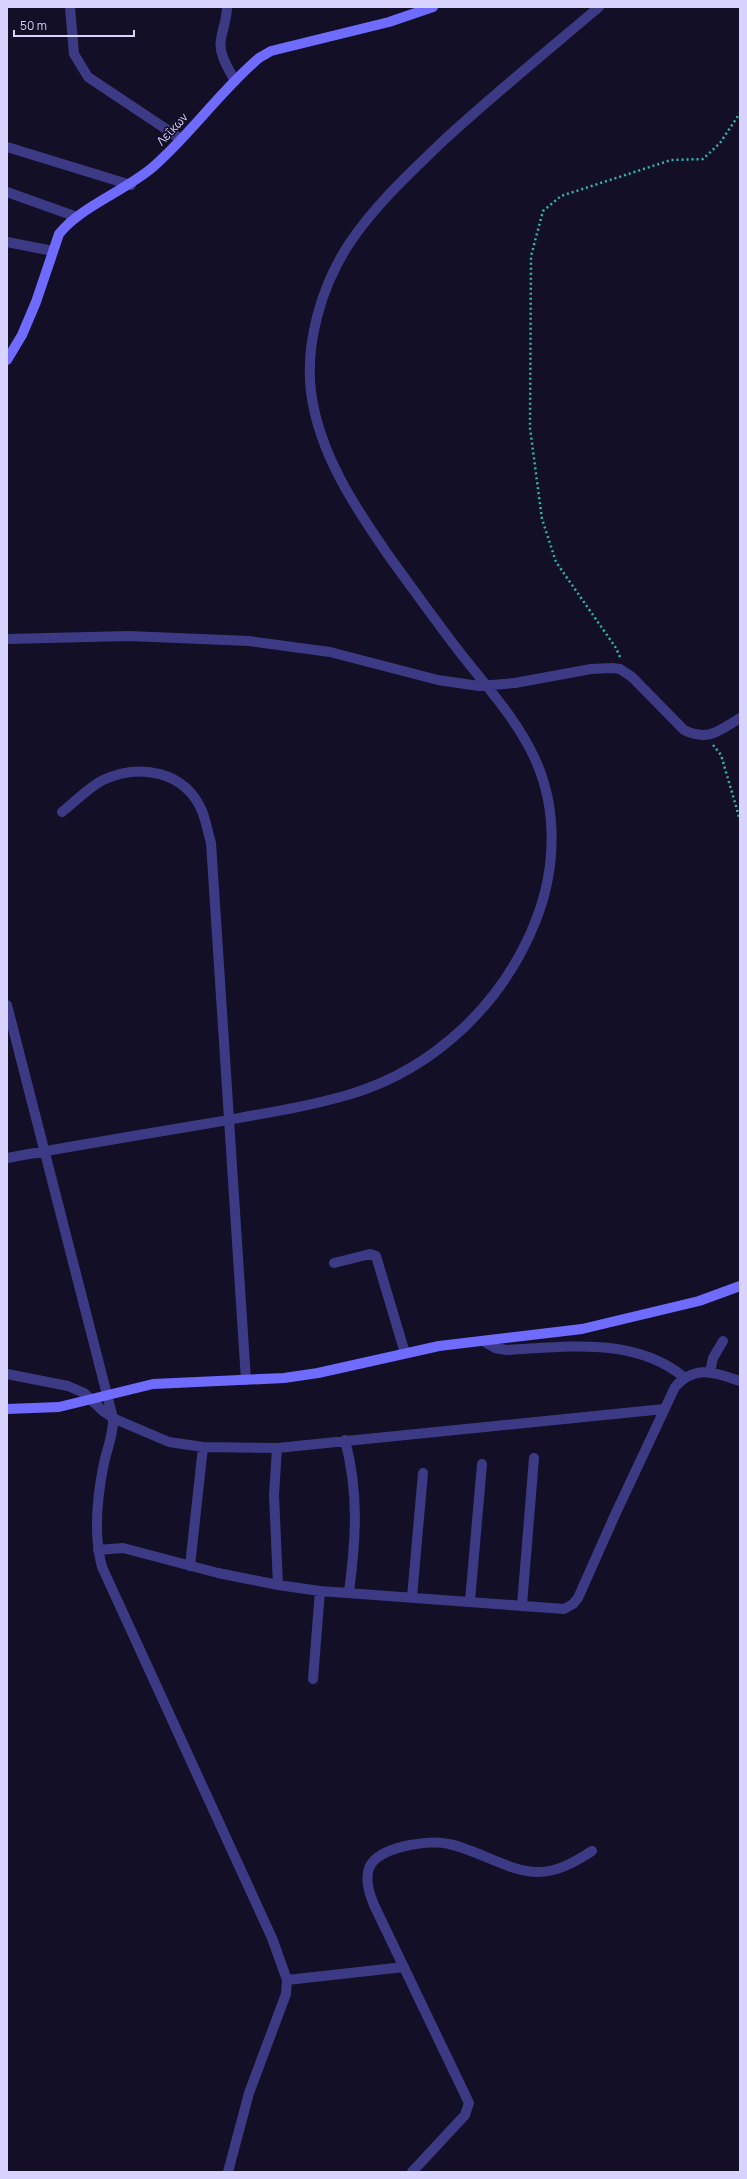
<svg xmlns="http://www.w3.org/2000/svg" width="747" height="2179" font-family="Manrope,sans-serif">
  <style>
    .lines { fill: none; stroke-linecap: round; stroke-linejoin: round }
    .path { stroke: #2fb8b0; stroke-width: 2.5; stroke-dasharray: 2 3; stroke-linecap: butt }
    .street { stroke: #3d3a85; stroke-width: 10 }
    .secondary { stroke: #6f6bff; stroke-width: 10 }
    .labels { text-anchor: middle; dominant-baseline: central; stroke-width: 3; stroke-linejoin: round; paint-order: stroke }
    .street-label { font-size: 12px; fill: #d9d4ff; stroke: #130f26 }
  </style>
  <rect width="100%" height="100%" fill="#130f26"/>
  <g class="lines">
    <path class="path" d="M620,657l-4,-9 -60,-86 -14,-43 -12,-91 1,-172 12,-45 18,-15 110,-36 32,-1 17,-16 20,-30
      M713,745l8,10 19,65"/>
    <path class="street" d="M70,7l4,47 14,23 93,62
      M227,7c0,11 -4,21 -6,32 -3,14 7,29 14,42
      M7,147l124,38
      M7,192l70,25
      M7,242l46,9
      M7,639l122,-3 120,5 81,11 108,28 41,6 36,-3 76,-14 21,-1 8,1 12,8 52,53c24,12 36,0 56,-12
      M62,812c13,-10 27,-25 41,-32 37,-17 82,-9 99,31 4,10 6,22 9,32l35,537
      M7,1005l106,413c1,15 -6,31 -9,45 -7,34 -11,71 -2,104l170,371 15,42 -1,14 -37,99 -21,79
      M7,1158c66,-12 132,-23 198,-34 48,-9 99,-16 146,-30 85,-26 153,-92 185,-174 20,-51 22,-111 -1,-161 -18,-40 -50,-74 -77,-109 -23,-30 -45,-61 -67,-91 -35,-50 -72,-105 -80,-167 -6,-50 11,-107 38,-148 26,-39 60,-70 93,-102 51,-47 104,-90 157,-135
      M334,1263l36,-9 6,2 29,97
      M483,1341l12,7 12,2c60,-3 128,-14 178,28
      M710,1372l3,-14 10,-17
      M7,1374l61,12 16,7 19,18 12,8 54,23 34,5 74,1 387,-39
      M345,1440c14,53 11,99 4,152
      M277,1448l-3,47 4,90
      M98,1550l25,-2 95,25 60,12 42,6 244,18 9,-5 5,-6 36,-81 61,-130c21,-23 40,-14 65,-6
      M190,1566l13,-119
      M412,1597l11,-124
      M470,1601l12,-137
      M522,1605l12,-147
      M313,1679l7,-88
      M287,1980l117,-13
      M412,2172l53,-57 4,-12 -95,-198c-16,-38 -3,-52 36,-60 13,-2 26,-4 39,-1 29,6 56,26 87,28 20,1 39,-10 56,-21"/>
    <path class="secondary" d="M7,360l15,-25 14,-33 23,-68c21,-27 66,-43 94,-67 38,-33 67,-76 106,-109l12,-7 118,-29 44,-15
      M7,1409l52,-2 94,-23 131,-6 34,-5 121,-27 143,-17 117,-28 41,-15"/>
  </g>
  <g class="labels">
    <g class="street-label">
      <text transform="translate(172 129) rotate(-47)">Λεΐκων</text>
    </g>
  </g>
  <rect width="747" height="2179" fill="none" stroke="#d9d4ff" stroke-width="16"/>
  <path d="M14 30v6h120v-6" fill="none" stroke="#d9d4ff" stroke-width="2"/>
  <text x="20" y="30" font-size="12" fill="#d9d4ff" stroke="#130f26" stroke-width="3" paint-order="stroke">50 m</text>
</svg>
